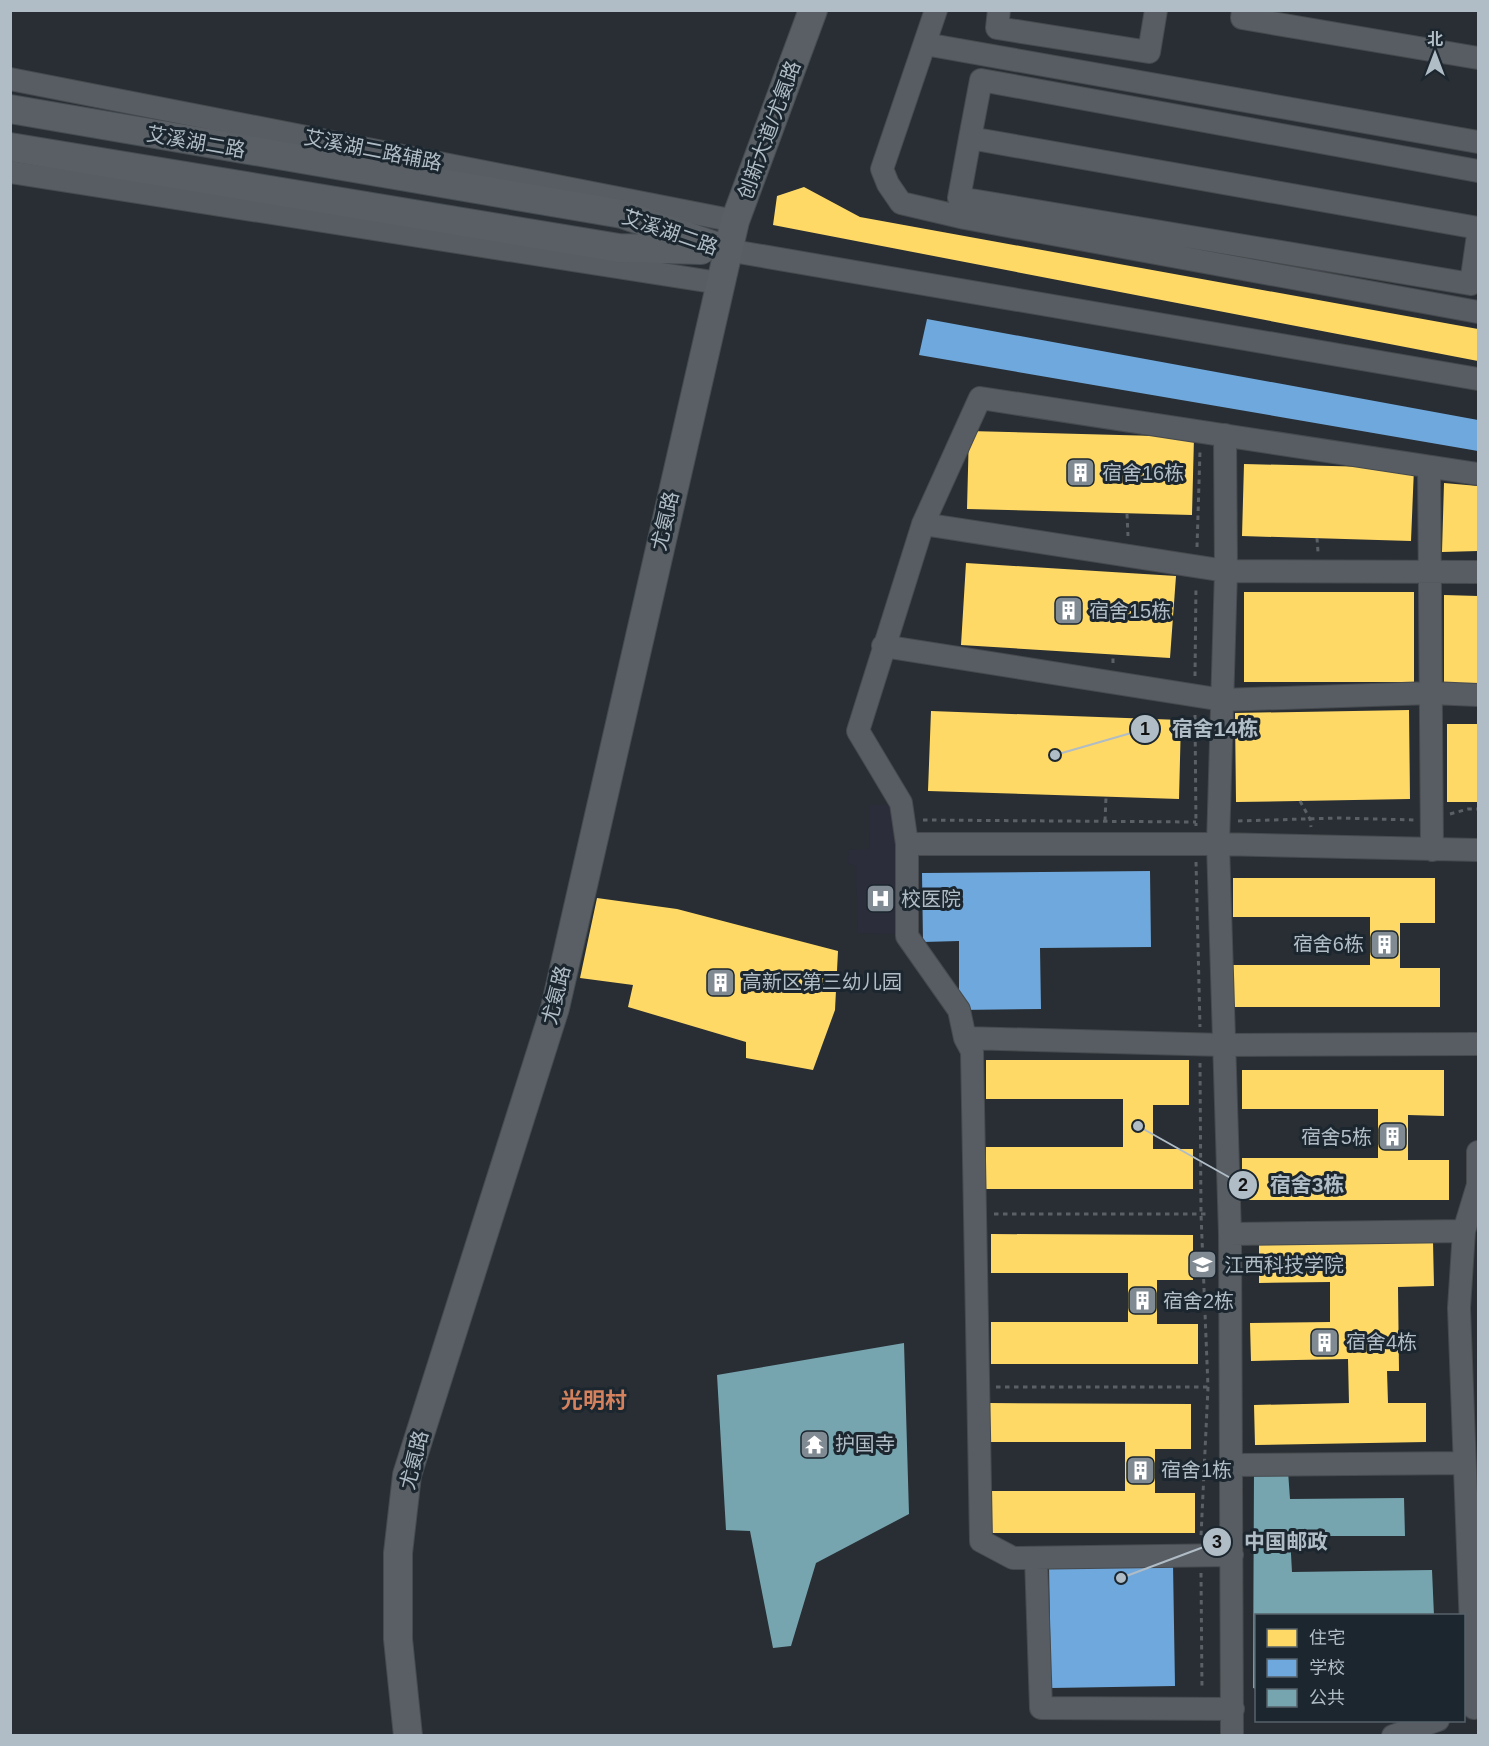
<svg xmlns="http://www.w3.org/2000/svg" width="1489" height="1746" font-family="Arial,'Noto Sans SC',sans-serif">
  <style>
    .medical { fill: #2c2d3a }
    .homes { fill: #ffd966 }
    .schools { fill: #6fa8dc }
    .public { fill: #76a5af }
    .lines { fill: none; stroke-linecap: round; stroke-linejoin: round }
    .minor-casing { stroke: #464a4f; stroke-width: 24 }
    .major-casing { stroke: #444b51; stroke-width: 30 }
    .path { stroke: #5a6065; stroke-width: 3; stroke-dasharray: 4.5 4.5; stroke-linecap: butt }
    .minor { stroke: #575d62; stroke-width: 22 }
    .major { stroke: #595f64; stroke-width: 28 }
    .labels { text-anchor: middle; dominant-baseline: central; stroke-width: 6; stroke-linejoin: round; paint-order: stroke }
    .street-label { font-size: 20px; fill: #b0bcc6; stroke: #1b262f }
    .poi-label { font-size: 20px; fill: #b0bcc6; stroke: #1b262f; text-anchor: start }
    .quarter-label { font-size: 22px; font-weight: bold; fill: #d4815e; stroke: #1b262f }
    .leader { fill: none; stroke: #b0bcc6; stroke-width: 2 }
    .callout-dot { fill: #b0bcc6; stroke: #1b262f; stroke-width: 2 }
    .mark-label { font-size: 18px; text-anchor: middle; font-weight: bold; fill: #111 }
    .callout-label { font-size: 21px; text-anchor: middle; font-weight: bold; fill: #b0bcc6; stroke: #1b262f; stroke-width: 6; stroke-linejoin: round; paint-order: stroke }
  </style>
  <rect width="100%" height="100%" fill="#282e34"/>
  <path class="medical" d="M869,805h31l5,129 -47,-1 -2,-67 -8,-3 1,-13 21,-1z"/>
  <path class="homes" d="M804,187l56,30 618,112v32l-705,-136 4,-29z
    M969,431l225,6 -2,78 -225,-6z
    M1244,464l170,4 -3,73 -169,-5z
    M1444,483l34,3v65l-36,1z
    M966,563l210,13 -6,82 -209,-13z
    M1244,592h170v90h-170z
    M1444,595l34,1v87h-34z
    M1409,710l1,89 -174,3 -1,-89z
    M931,711l250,9 -2,79 -251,-8z
    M1447,724h31v78h-31z
    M1233,878h202v45h-35v45h40v39h-207v-42h137v-48h-137z
    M597,898l80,11 161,42 -3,59 -22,60 -67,-12v-16l-118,-35 5,-22 -53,-7z
    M986,1060h203v45h-36v44h40v40h-207v-42h137v-48h-137z
    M1242,1070h202v46l-36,-1v45h41v40h-207v-42h136v-49h-136z
    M991,1234l202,1v45h-36v44h41v40h-207v-42h137v-49h-137z
    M1433,1242l1,44 -36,1 1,84h-12l1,32h38v39l-171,3 -1,-40 95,-2 -1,-44 -97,2 -1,-38 80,-1v-40l-71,1v-38z
    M988,1403l203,1v45h-36v44h40v40h-207v-42h137v-49h-137z"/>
  <path class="schools" d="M927,319l551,101v31l-559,-96z
    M1150,871l1,76 -111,1 1,61 -82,1v-69l-36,1 -1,-69z
    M1173,1564l2,122 -124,2 -2,-123z"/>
  <path class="public" d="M904,1343l5,171 -93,49 -25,83 -18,2 -23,-117 -24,-1 -9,-155z
    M1254,1471h34l2,28 114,-1 1,38h-115l2,36 140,-2 2,46h-178v73l-3,-1z"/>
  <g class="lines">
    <defs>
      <path id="minor" d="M936,10l-54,159 6,15 13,19 64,15 513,94
        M999,10l-2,18 152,24 7,-42
        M1243,10l-1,8 236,40
        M925,44l553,98
        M10,79l725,142
        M970,138l11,-58 497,91
        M10,172l709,111
        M1478,228l-508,-90 -11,60 512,86 7,-49
        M727,250l751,129
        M1429,467l3,383
        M923,524l303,47 252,1
        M883,646l340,54 208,-7 47,2
        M907,844h311l8,-273 -1,-136
        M965,1038l259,7 254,-1
        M1230,1234l234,-3
        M1231,1465l233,-2
        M1232,1555l-219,3 -32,-17 -9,-490 -7,-13 -6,-28 -52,-74v-92l-6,-41 -43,-72 65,-207 57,-126 498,76
        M1036,1558l5,150 192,1
        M1474,1708l-15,-400 5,-77 14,-46v-33
        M1232,1736l-2,-502 -12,-390 260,6
        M1393,1736l45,-16"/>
      <path id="major" d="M10,109l612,105 105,36
        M10,147l609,101 82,2
        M408,1736l-10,-97v-86l9,-78 148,-467 180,-787 78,-211"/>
    </defs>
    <use href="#minor" class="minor-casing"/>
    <use href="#major" class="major-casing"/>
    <path class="path" d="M1127,514l1,22
      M1317,538l1,14
      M1197,547l3,-96
      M1113,663v-8
      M1195,676l1,-90
      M1195,715l1,111
      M1300,801l10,18 1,8
      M1450,814l18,-5h10
      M923,820l273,2
      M1105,821l1,-24
      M1238,821l99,-3 78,2
      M1196,862l4,165
      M1200,1063l1,151 7,173 -7,149
      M994,1214h216
      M996,1387h212
      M1201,1573l1,116"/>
    <use href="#minor" class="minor"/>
    <use href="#major" class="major"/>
  </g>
  <defs>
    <symbol id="building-square" viewBox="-11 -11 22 22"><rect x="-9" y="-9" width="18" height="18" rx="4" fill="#808a93" stroke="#1b262f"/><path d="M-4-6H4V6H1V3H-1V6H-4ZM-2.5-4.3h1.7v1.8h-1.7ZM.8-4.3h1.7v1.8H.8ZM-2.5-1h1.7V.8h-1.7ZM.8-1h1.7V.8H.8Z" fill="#fff"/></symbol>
    <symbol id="hospital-square" viewBox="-11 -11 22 22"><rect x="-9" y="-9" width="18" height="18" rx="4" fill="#808a93" stroke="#1b262f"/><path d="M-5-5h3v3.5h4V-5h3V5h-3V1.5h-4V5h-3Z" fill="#fff"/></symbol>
    <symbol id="university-square" viewBox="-11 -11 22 22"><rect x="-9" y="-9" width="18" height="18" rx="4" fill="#808a93" stroke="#1b262f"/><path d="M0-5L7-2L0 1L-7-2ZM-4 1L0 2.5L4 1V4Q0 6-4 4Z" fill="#fff"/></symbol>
    <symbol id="temple-square" viewBox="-11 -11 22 22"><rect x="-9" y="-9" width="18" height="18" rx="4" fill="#808a93" stroke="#1b262f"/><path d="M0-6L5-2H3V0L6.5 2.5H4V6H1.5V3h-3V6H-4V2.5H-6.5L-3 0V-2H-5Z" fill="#fff"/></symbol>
  </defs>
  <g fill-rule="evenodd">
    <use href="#building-square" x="1064" y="456" width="33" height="33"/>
    <use href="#building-square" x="1052" y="594" width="33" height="33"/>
    <use href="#hospital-square" x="864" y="882" width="33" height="33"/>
    <use href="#building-square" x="1368" y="928" width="33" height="33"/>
    <use href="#building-square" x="704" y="966" width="33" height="33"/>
    <use href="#building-square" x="1376" y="1120" width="33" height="33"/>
    <use href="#university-square" x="1186" y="1248" width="33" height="33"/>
    <use href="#building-square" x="1126" y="1284" width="33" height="33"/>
    <use href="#building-square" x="1308" y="1326" width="33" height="33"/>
    <use href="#temple-square" x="798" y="1428" width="33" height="33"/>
    <use href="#building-square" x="1124" y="1454" width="33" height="33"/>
  </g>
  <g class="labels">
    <g class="street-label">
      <text transform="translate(769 130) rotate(-70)">创新大道/尤氨路</text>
      <text transform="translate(196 142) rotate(10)">艾溪湖二路</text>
      <text transform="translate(373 150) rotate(11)">艾溪湖二路辅路</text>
      <text transform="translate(670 232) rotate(19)">艾溪湖二路</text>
      <text transform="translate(665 521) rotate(-77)">尤氨路</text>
      <text transform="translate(556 995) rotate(-76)">尤氨路</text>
      <text transform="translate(414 1460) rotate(-76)">尤氨路</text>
    </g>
    <g class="poi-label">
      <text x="1102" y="473">宿舍16栋</text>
      <text x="1089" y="611">宿舍15栋</text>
      <text x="901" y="899">校医院</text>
      <text x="1364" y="944" text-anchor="end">宿舍6栋</text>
      <text x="742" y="982">高新区第三幼儿园</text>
      <text x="1372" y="1137" text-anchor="end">宿舍5栋</text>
      <text x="1224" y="1265">江西科技学院</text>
      <text x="1163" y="1301">宿舍2栋</text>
      <text x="1346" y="1342">宿舍4栋</text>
      <text x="835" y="1444">护国寺</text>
      <text x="1161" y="1470">宿舍1栋</text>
    </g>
    <g class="quarter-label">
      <text x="594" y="1400">光明村</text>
    </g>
  </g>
  <path class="leader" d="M1055 755L1145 729M1138 1126L1243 1185M1121 1578L1217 1542"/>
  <g class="callout-dot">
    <circle cx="1055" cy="755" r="6"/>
    <circle cx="1138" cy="1126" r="6"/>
    <circle cx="1121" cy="1578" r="6"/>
    <circle cx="1145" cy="729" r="15"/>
    <circle cx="1243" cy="1185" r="15"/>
    <circle cx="1217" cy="1542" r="15"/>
  </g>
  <g class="mark-label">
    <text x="1145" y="735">1</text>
    <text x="1243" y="1191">2</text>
    <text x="1217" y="1548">3</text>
  </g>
  <g class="callout-label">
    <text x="1215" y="736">宿舍14栋</text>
    <text x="1307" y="1192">宿舍3栋</text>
    <text x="1286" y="1549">中国邮政</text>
  </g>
  <rect width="1489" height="1746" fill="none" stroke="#b0bcc6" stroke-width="24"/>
  <rect x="1255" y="1614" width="210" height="108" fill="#1b262f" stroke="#57626b" stroke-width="1.5"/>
  <rect x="1267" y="1629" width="30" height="18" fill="#ffd966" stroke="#57626b" stroke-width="1.5"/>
  <text x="1309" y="1644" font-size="18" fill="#b0bcc6">住宅</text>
  <rect x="1267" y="1659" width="30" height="18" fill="#6fa8dc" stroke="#57626b" stroke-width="1.5"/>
  <text x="1309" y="1674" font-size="18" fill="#b0bcc6">学校</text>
  <rect x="1267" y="1689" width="30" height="18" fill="#76a5af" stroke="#57626b" stroke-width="1.5"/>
  <text x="1309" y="1704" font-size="18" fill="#b0bcc6">公共</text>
  <g transform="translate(1435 54)" stroke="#1b262f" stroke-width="4.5" paint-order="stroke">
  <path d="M0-4.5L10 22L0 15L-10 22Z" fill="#b0bcc6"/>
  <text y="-9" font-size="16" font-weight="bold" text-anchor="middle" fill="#b0bcc6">北</text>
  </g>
</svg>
